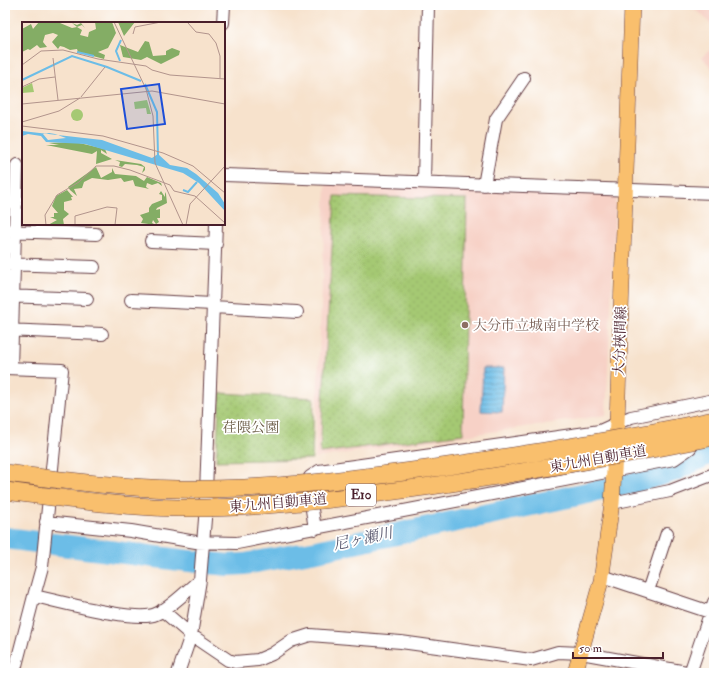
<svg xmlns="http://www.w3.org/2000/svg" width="719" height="678" font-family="'IM FELL Double Pica','Noto Serif JP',serif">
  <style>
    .built { fill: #f7d1c6 }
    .park { fill: url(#park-dots); stroke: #78744f }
    .water { fill: url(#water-rules); stroke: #5b6e89 }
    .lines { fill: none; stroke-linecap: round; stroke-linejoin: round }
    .river { stroke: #6cbde7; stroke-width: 22 }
    .minor-casing { stroke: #643c43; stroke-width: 14 }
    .major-casing { stroke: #643c43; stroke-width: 16 }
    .minor { stroke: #fff; stroke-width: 12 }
    .major { stroke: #f9bf6d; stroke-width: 15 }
    .highway-bridge-casing { stroke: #643c43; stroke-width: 18; stroke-linecap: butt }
    .highway-bridge { stroke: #f9bf6d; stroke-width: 17 }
    .education-dot { fill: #8d6e63; stroke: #fff; stroke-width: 1.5 }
    .labels { text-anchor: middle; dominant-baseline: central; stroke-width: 3.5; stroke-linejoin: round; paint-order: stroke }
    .shield { fill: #fff; stroke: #80626b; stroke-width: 1 }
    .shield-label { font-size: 13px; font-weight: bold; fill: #4a1f2b }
    .education-label { font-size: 14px; fill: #785e54; stroke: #fff; text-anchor: start }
    .street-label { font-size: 14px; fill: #4a1f2b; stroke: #fff }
    .park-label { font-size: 14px; fill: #6a5a44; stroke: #fff }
    .water-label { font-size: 15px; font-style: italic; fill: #56566d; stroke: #fff }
    .inset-river { fill: none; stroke: #6cbde7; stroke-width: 2 }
    .inset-road { fill: none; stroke: #b2948c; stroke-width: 1 }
    .view { fill: #1d4ed8; fill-opacity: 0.15; stroke: #1d4ed8; stroke-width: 2 }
    .inset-edge { fill: none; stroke: #4a1f2b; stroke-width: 2 }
  </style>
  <defs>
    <pattern id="park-dots" width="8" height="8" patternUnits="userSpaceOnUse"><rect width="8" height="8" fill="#a5c973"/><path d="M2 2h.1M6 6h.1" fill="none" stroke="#90ac64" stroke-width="1.8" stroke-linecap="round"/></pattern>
    <pattern id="water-rules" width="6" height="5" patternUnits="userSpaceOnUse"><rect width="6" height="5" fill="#6cbde7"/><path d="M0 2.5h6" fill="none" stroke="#5b99bb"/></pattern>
  </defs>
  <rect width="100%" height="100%" fill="#fff"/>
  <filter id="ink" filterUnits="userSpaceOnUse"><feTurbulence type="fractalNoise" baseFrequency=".025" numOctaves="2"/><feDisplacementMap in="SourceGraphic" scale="8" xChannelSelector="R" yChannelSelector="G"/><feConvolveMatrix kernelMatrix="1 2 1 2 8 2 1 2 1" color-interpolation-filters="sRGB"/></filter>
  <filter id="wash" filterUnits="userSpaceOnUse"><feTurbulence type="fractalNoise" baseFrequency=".012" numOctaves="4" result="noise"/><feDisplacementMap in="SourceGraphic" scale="16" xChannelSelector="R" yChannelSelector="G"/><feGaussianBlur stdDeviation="0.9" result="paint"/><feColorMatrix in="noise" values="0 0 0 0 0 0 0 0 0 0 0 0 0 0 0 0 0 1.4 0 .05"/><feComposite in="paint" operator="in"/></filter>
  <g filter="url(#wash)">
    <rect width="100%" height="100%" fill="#f7e2cc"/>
    <path class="built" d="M689,5h25v23l-13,-14z
      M714,46v25l-12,-14z
      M326,183l290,11 -10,221 -291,43z"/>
    <path class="park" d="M335,196l132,3 -4,235 -143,19z
      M220,393l94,5 -2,61 -96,2z"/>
    <path class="water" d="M483,368h21l-2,44 -21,-1z"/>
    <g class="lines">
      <path class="river" d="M5,538l175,22 48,5 17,-1 72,-13 312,-67 44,-13 41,-20"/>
    </g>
  </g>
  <g filter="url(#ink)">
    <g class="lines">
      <defs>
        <path id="minor" d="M223,23l1,-18
          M224,175l490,18
          M424,182l4,-177
          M484,185l12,-66 28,-41
          M5,231l91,3
          M151,241l65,3
          M5,264l89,3
          M5,296l82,3
          M131,300l82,4
          M213,307l84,5
          M5,330l97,4
          M5,368l57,2 -20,197 -8,29c24,5 102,27 122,18 16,-7 30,-23 44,-34
          M11,368l6,-203
          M612,503l58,-12 44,-17
          M46,522l85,9 65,11 41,1 437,-84 16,-11 6,-8
          M315,529l-7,-45 2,-7 9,-6 281,-40 31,-14 83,-17
          M602,576l108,36
          M648,591l19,-58
          M162,610l29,25 37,25 7,2 23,-2 14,-6 19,-13 19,-6 91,7 130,18 27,-8 23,1 111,20
          M14,673l20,-77
          M178,673l13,-38 9,-55 5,-61 11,-295
          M690,673l24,-71"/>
        <path id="major" d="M575,673l26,-92 11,-78 5,-81 15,-417"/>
      </defs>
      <use href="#minor" class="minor-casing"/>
      <use href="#major" class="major-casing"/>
      <use href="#minor" class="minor"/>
      <use href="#major" class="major"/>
      <defs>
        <path id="highway-bridge" d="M5,473c57,7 114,15 172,16 88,2 177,-10 264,-22 92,-14 183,-28 273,-47
          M5,491c57,7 114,16 172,17 85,1 169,-10 254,-22 95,-14 189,-30 283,-49"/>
      </defs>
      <use href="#highway-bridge" class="highway-bridge-casing"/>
      <use href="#highway-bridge" class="highway-bridge"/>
    </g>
  </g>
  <circle class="education-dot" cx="465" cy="325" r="4"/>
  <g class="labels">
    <rect class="shield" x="346" y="484" width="30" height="22" rx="3"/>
    <g class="shield-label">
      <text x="361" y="495">E10</text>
    </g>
    <g class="education-label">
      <text x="473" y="325">大分市立城南中学校</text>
    </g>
    <g class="street-label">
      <text transform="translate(620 341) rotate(-88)">大分挾間線</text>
      <text transform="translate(598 459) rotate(-10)">東九州自動車道</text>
      <text transform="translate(278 503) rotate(-5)">東九州自動車道</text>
    </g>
    <g class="park-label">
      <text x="251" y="427">荏隈公園</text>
    </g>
    <g class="water-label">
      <text transform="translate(363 539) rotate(-12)">尼ヶ瀬川</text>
    </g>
  </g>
  <g transform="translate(22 22)">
    <rect width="203" height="203" fill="#f7e2cc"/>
    <path d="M17,0l21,1 12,5 5,-1 -5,-4 5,2 4,-2 4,5 -3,-3 -5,2 5,3 -2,5 8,2 1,-5 7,-3 -1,-7h17l4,11 -8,15 -10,4 7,3 -1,4 -26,-7 -1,-3 -7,1 -6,-3 -4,-1 -2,3 -6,-7 6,-7 -5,-2 -8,2 -2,7 4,5 -7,1 -3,-3 -7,5 -2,-1 -6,3v-23l9,-5 2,5zM96,0h17l-11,14zM123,19l4,1 4,14 13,-1v-4l6,-3 8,3 -1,4 -18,9 -14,-7 -6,3 -18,-3 -3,-12 18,7zM53,120l30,7 2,5 -6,-4v3l11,6 -16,5 1,-13 -5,3 -46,-9h13l-10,-2zM93,138l26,4 4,3v3l-3,3 2,-6 -7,-2 -12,-1 -3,3 -3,-1 1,-4zM74,145l5,11 11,-6v-4l3,6 21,2 8,5 3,-4 14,6 1,3 -4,-3 -6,2 -5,-2 -1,4 3,2 -4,-1 -10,-2 -2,-6 -9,2 -3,-4 -13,2 -16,-2 -8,4 -2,6 -8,1 3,7 -7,-6 -2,-3zM45,168l6,7h-2l1,3 -8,2v8l5,4 -6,5 1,6h-16l9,-5 -7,-3h4v-4h4l-6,-7 4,-10zM139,169l4,6v-5l1,2 1,9 -10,5 -1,2 4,-1v9h-3l2,4 -3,2 -3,-4 -1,3 4,2 -15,-2 2,-4 -3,-4 9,-3v-4l3,-4 10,-4v-5l-3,-1z" fill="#84ad65"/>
    <path d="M10,61l2,9 -12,1v-5zM125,78l4,14h-4l-1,-6 -11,1 -1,-7z" fill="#a5c973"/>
    <path d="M49 93a6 6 0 1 1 12 0a6 6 0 1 1-12 0Z" fill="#a5c973"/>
    <path d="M0,109l80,9 50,18 6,-4 12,11 17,3 9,6 22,19 7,11v7l-26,-28 -16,-10 -98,-29 -39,-2 -5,-6 -13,-2 -6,2zM27,111l6,1 11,4 -18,2 -5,-6z" fill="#6cbde7" fill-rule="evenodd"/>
    <path class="inset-river" d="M55,30l17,4M98,39l-4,-10 5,-11M0,58l50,-24 35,11 34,14M123,62l12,28 1,44M161,168l5,2 9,-10"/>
    <path class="inset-road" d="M92,0l32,67 7,27 2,47 28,62M166,1l8,9 13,2 7,9 4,13v22M111,12l2,-7 26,-5M31,36l5,42M0,43l19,-14 22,-1 35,9 48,7 6,4 18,5 55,4M0,65l17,-8 16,-2M59,75l24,-30M0,82l130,-13 73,13M0,100l37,-11 21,-13M0,104l81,10 60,17 30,13 32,27M173,174l30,27M24,203l-1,-10 12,-20 22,-13 17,-16h18l16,4 40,15 4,6 21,5M53,203v-9l32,-9 10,1 -2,17M78,203h22M164,203l4,-21 35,-38"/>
    <path class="view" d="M137,62l6,40 -38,5 -6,-40z"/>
    <rect width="203" height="203" class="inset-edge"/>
  </g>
  <rect width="719" height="678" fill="none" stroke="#fff" stroke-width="20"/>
  <path d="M573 652v6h90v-6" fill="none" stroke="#4a1f2b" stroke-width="2"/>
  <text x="579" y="652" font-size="12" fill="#4a1f2b" stroke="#ffffff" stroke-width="3" paint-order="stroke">50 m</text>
</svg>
